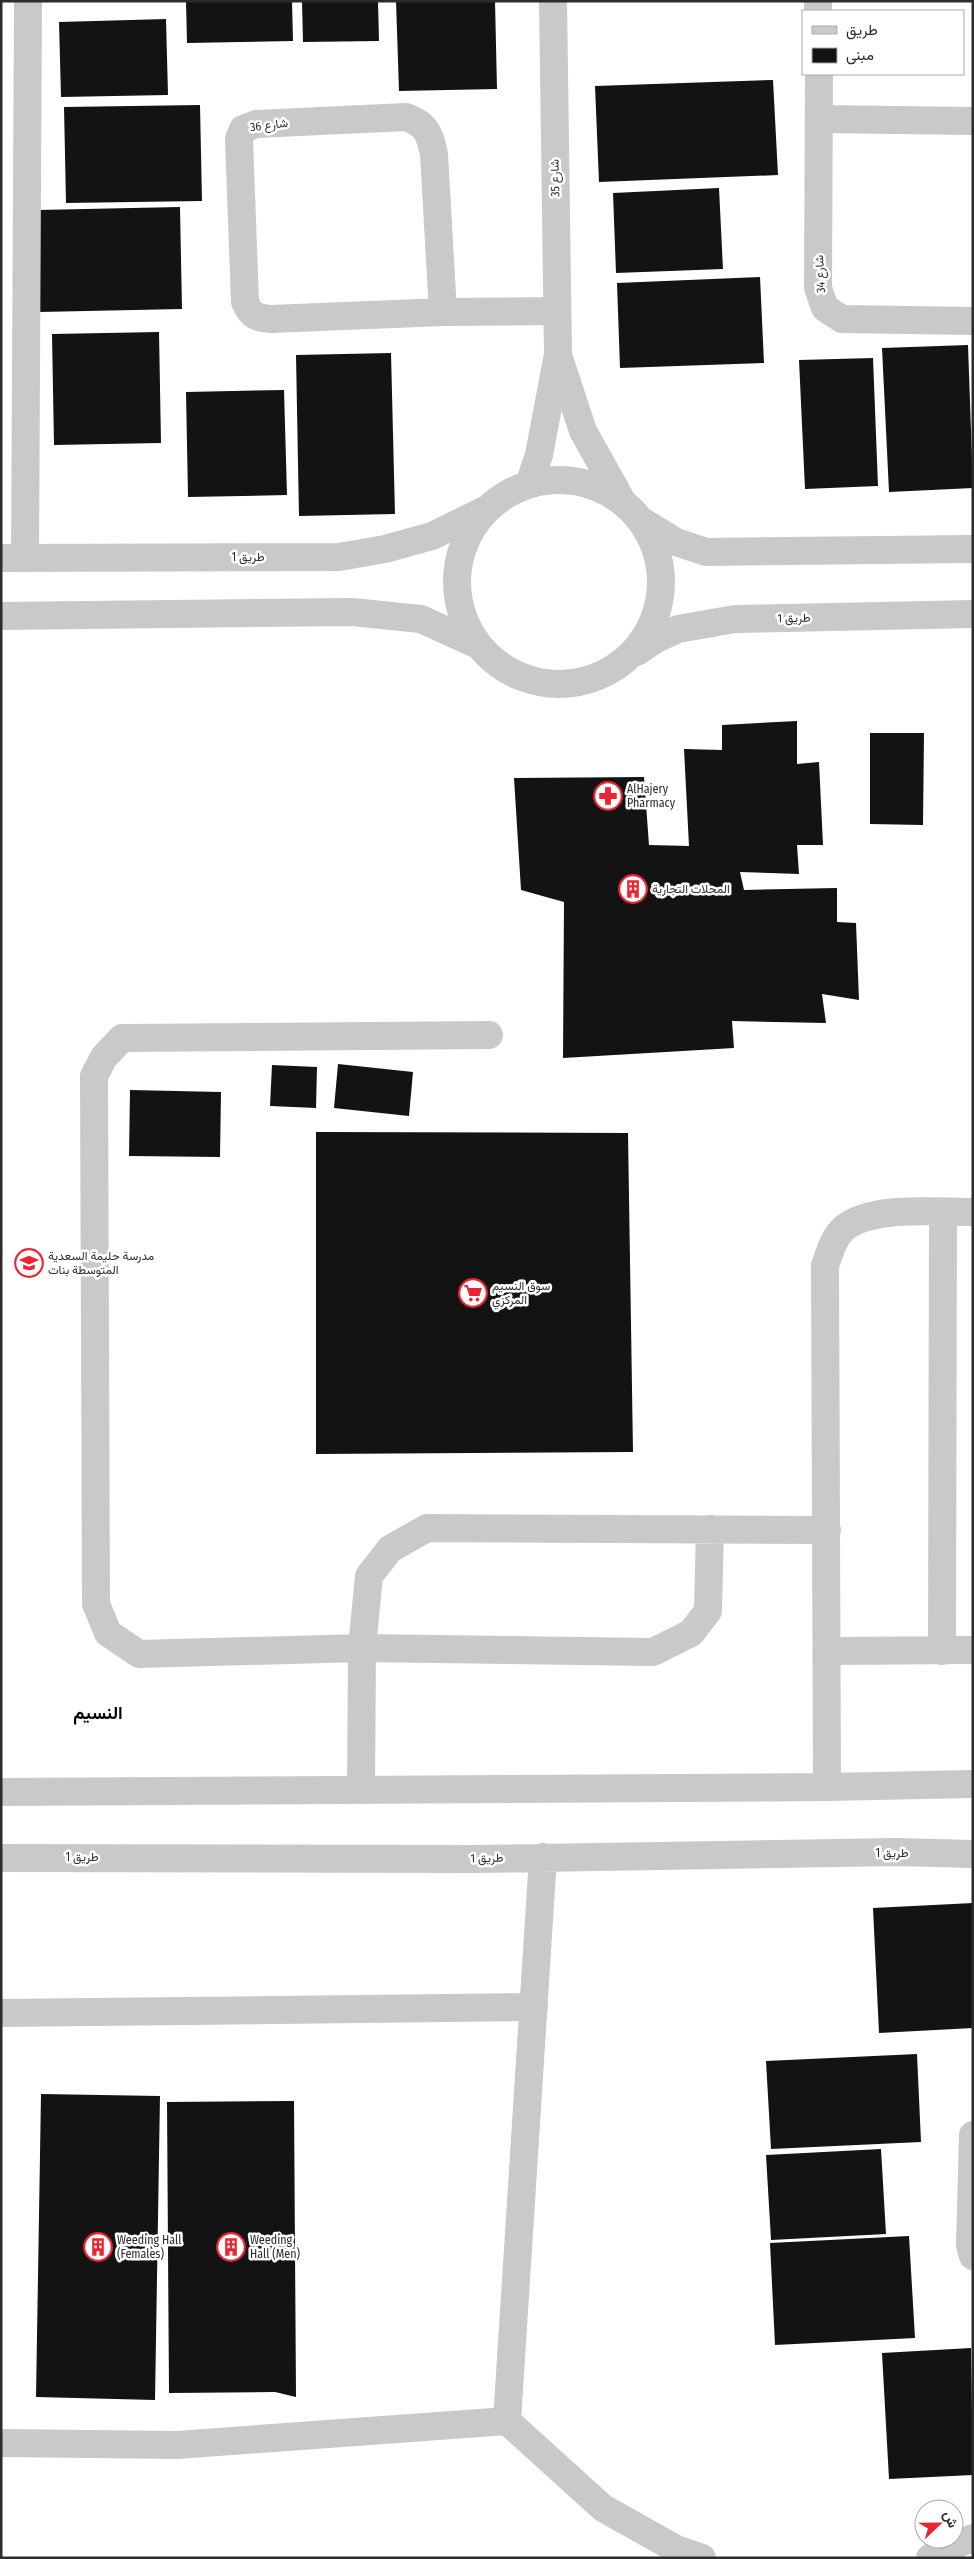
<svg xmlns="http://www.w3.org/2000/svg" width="974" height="2559" font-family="'Fira Sans Condensed',Vazirmatn,sans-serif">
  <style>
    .building { fill: #131313 }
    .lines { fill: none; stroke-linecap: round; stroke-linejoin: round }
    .minor { stroke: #c9c9c9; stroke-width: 28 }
    .labels { text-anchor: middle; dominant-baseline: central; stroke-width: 5; stroke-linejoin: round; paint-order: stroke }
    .street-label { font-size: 12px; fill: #2c2c2c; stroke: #fff }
    .poi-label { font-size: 12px; fill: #2c2c2c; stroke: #fff; text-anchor: start }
    .district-label { font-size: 18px; font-weight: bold; fill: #000; stroke: #fff }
  </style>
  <rect width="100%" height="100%" fill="#fff"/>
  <path class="building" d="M186,1h106l1,40 -106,2z
    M302,1h76l1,40 -76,1z
    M396,1h99l2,88 -98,2z
    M166,19l2,76 -107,2 -2,-75z
    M773,80l5,95 -179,7 -4,-96z
    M200,105l2,96 -136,2 -2,-96z
    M719,188l4,81 -107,4 -3,-80z
    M180,207l2,102 -143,3 -2,-102z
    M760,277l4,86 -144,5 -3,-85z
    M159,332l2,111 -107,2 -2,-111z
    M968,345l5,143 -84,4 -7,-144z
    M391,353l4,161 -96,2 -3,-161z
    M873,358l5,128 -73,3 -6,-129z
    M284,390l3,105 -99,2 -2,-105z
    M797,721v43l22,-2 4,83h-26l2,29 -59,-2 4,18 93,-2v34l19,1 3,77 -37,-6 4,29 -94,-2 2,27 -171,10 1,-156 -43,-12 -7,-112 130,-1 5,68 40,1 -5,-97 38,1v-25z
    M870,733h54l-1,92 -53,-1z
    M338,1064l75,8 -4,44 -75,-8z
    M272,1065l45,2 -1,41 -46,-2z
    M130,1090l91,2 -1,65 -91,-1z
    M316,1132l312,1 5,319 -317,2z
    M973,1903v125l-94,5 -6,-125z
    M917,2054l4,88 -150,7 -5,-88z
    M41,2094l119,2 -5,304 -119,-3z
    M294,2101l2,296 -21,-5 -106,1 -2,-291z
    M881,2149l5,85 -115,6 -5,-85z
    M909,2236l6,102 -140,7 -5,-102z
    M971,2348l2,127 -84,4 -7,-126z"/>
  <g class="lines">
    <path class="minor" d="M818,1v10
      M819,74l-1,214 7,20 17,11 131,2
      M819,119l154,2
      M443,312l-9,-158c-4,-20 -8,-30 -28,-37l-150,7 -13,5 -4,10 6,163c6,14 12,16 26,17l172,-7 114,-1
      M559,358l24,73 39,70
      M457 582a102 102 0 1 1 204 0a102 102 0 1 1-204 0Z
      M529,484l10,-29 19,-101 -5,-353
      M640,520l36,22 30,10 267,-3
      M1,558l338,-1 46,-8 47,-13 53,-26
      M25,558l3,-557
      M1,616l351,-4 69,7 57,26
      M637,652l19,-13 22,-10 57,-10 238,-5
      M489,1035l-367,3 -18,19 -10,19 2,528 12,29 31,21 223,-6 291,4 38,-19 17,-22 2,-82
      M828,1651l145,-1
      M942,1651l1,-439
      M827,1787l-2,-521c5,-15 10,-34 25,-42 31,-18 87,-12 123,-12
      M361,1789l1,-141 7,-72 21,-27 37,-21 400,2
      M1,1792l826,-5 146,-3
      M1,1858l475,1 421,-7 76,2
      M1,2013l533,-6
      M973,2135l-3,110 3,11
      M507,2421l96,87 73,41 26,9
      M1,2443l176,2 330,-24 36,-564
      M930,2558l11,-8 32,-12"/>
  </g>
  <defs>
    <symbol id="pharmacy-ring" viewBox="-11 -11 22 22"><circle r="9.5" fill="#fff" stroke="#ee2332" stroke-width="1.5"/><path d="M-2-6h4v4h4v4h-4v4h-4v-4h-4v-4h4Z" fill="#ee2332"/></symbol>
    <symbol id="building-ring" viewBox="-11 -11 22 22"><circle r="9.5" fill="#fff" stroke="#ee2332" stroke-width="1.5"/><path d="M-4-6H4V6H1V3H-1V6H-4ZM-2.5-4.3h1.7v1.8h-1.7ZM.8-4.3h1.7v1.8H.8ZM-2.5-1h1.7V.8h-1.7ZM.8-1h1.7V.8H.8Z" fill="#ee2332"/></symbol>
    <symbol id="school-ring" viewBox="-11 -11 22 22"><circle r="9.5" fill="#fff" stroke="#ee2332" stroke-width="1.5"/><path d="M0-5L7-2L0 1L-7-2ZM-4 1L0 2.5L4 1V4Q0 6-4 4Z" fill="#ee2332"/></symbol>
    <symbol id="supermarket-ring" viewBox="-11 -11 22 22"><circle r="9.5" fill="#fff" stroke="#ee2332" stroke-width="1.5"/><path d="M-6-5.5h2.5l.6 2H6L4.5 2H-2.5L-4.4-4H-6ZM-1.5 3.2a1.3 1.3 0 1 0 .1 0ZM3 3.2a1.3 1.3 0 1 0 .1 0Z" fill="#ee2332"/></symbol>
  </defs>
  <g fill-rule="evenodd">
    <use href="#pharmacy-ring" x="592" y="780" width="32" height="32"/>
    <use href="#building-ring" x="617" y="873" width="32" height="32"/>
    <use href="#school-ring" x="13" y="1247" width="32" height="32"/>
    <use href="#supermarket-ring" x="457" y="1277" width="32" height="32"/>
    <use href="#building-ring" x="82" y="2231" width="32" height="32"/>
    <use href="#building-ring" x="215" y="2231" width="32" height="32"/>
  </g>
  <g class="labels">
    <g class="street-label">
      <text transform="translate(269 125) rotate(-7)">شارع 36</text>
      <text transform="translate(555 178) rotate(-91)">شارع 35</text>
      <text transform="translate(820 274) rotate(-93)">شارع 34</text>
      <text x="248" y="557">طريق 1</text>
      <text transform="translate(794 618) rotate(-1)">طريق 1</text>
      <text x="892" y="1853">طريق 1</text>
      <text x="82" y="1857">طريق 1</text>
      <text transform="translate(487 1858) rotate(-1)">طريق 1</text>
    </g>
    <g class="poi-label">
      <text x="627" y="789">AlHajery<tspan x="627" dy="14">Pharmacy</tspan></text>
      <text x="652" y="889">المحلات التجارية</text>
      <text x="48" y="1256">مدرسة حليمة السعدية<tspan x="48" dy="14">المتوسطة بنات</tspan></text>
      <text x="492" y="1286">سوق النسيم<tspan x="492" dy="14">المركزي</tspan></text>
      <text x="117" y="2240">Weeding Hall<tspan x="117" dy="14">(Females)</tspan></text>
      <text x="250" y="2240">Weeding<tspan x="250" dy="14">Hall (Men)</tspan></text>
    </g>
    <g class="district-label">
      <text x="98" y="1713">النسيم</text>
    </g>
  </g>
  <rect width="974" height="2559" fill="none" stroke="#2c2c2c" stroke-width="5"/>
  <rect x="802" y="10" width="162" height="65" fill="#ffffff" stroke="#ababab"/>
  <rect x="812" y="26" width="25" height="8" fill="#c9c9c9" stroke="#ababab"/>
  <text x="846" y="35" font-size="15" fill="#2c2c2c">طريق</text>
  <rect x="812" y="48" width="25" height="15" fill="#131313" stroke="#ababab"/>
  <text x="846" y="60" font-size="15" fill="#2c2c2c">مبنى</text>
  <g transform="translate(939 2524) rotate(68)"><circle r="24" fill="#ffffff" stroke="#ababab"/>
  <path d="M0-4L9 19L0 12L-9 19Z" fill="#ee2332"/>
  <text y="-8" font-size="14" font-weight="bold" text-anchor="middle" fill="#2c2c2c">ش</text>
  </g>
</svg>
